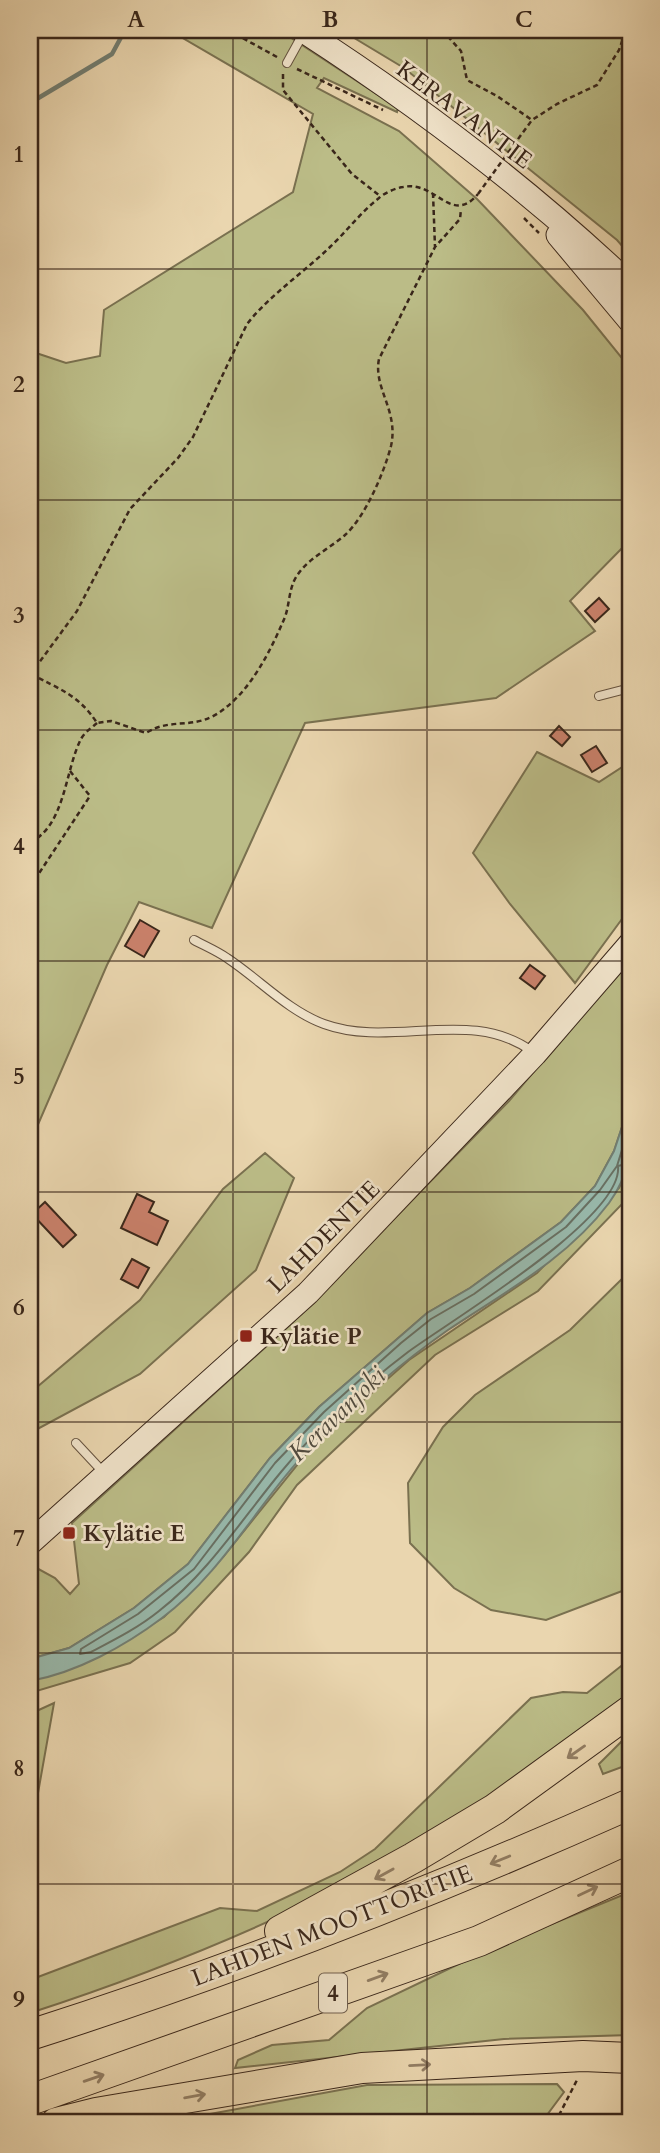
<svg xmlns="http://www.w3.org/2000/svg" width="660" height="2153" font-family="Cardo,serif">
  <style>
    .green { fill: #bbbc87; stroke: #7a7150; stroke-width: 2 }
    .water { fill: #98b9ac; stroke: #727e72; stroke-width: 2 }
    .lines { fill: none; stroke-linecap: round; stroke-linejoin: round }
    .shore { stroke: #687063; stroke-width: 2 }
    .stream { stroke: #727e72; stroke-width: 4.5 }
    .building { fill: #cc826d; stroke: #39261a; stroke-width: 2 }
    .service-casing { stroke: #65523f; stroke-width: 10 }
    .secondary-casing { stroke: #39261a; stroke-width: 25 }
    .motorway-casing { stroke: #39261a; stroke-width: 32 }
    .path { stroke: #39261a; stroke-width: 2.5; stroke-dasharray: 5 3.5; stroke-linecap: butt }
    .service { stroke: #f1e4cb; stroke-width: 8 }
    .secondary { stroke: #f1e4cb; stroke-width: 23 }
    .motorway { stroke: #ead6af; stroke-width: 30 }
    .path-bridge { stroke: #39261a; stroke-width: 2.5; stroke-dasharray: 5 3.5; stroke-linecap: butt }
    .oneway { stroke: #927e64 }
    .grid { fill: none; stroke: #39261a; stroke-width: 2; stroke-opacity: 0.55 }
    .poi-dot { fill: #8f2418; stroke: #f1e4cb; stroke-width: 2.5 }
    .labels { text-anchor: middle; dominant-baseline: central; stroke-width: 5; stroke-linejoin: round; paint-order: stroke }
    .shield { fill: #f1e4cb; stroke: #705f4f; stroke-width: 2 }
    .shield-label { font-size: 23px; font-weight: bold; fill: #39261a }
    .street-label { font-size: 24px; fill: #39261a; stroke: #f1e4cb }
    .poi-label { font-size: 24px; font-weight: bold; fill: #39261a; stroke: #f1e4cb; text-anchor: start }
    .water-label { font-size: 26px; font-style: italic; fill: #514b3e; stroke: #f1e4cb }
    .neatline { fill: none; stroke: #39261a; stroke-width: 2.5 }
    .grid-label { font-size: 23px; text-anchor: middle; font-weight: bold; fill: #39261a }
  </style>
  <rect width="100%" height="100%" fill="#ead6af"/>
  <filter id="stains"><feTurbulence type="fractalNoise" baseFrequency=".00286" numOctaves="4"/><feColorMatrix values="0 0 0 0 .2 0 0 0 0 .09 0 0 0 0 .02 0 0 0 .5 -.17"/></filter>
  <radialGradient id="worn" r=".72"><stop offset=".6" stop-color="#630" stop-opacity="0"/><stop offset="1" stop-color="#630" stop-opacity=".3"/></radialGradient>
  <path class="green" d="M169,30h110l119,78 -1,4 -73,-34 -7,10 82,43 78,68 106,111 47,58v172l-60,61 25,30 -99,67 -191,25 -93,205 -73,-26 -32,63 -77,178v-792l36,12 34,-7 4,-46 189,-118 20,-78z
    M341,30h289v225l-13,-15 -213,-172z
    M537,752l62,30 31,-20v146l-55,75 -65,-79 -37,-51z
    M630,958v145l-16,48 -19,35 -34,36 -91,66 -43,25 -108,94 -49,51 -82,106 -54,44 -65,40 -39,11v-91l3,-2 22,12 15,16 9,-10 -7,-61 220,-200 217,-222z
    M265,1153l29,25 -38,92 -116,104 -110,59v-40l110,-93 83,-111z
    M630,1163v29l-4,8 -88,91 -103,64 -138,130 -48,67 -74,80 -45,31 -100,30v-12l64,-22 70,-42 59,-60 91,-113 95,-84 128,-87 82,-85z
    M630,1271v317l-84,32 -55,-10 -37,-22 -44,-45 -2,-60 35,-56 32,-32 95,-65z
    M630,1659v37c-165,147 -391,249 -600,317v-33l190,-72 37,3 83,-39 35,-23 156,-151 32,-6 24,1z
    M54,1703l-24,135v-124z
    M630,1733v31l-27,10 -4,-10z
    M630,1892v143l-126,4 -269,29 3,-8 34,-15 57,-5 38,-32 121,-58z
    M557,2084l7,8 -23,31h-47l-20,-9 -6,9h-307l206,-38z"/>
  <path class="water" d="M630,1103c0,39 4,66 -21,100 -42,56 -104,89 -161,127 -47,33 -92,72 -133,113 -54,54 -90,128 -153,175 -37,28 -86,55 -132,63v-22l39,-11 65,-40 54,-44 82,-106 49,-51 108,-94 43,-25 91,-66 34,-36 19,-35z"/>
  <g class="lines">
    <path class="shore" d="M630,1124l-13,42 -17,24 -34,37 -92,67 -43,25 -30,24 -77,69 -49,51 -81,106 -56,45 -57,35 -1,5 11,-2c23,-12 47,-24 68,-41 49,-38 83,-92 122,-139 37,-45 81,-85 127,-120 40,-30 216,-134 210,-186l12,-3"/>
    <path class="stream" d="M30,103l82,-49 13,-24"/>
  </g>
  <path class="building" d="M599,598l10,11 -14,13 -10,-11z
    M559,726l11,11 -8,9 -12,-10z
    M596,746l11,17 -15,9 -11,-17z
    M140,920l19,11 -15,26 -19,-11z
    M530,965l15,11 -10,13 -15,-11z
    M137,1194l17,8 -5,10 19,9 -11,24 -36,-17z
    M45,1202l31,33 -13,12 -31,-33z
    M132,1259l17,9 -11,20 -17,-9z"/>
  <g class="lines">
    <defs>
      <path id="service" d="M287,63l16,-29
        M599,696l31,-8
        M194,940c11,6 23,11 33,18 32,21 61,53 97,66 68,25 147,-18 209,28
        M76,1443l28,30"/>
      <path id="secondary" d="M302,30c116,75 228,160 328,255
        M558,235l72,86
        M30,1543l278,-250 227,-239 95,-110"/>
      <path id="motorway" d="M280,1931l133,-73 82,-49 135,-98
        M30,2035c204,-65 405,-144 600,-231
        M30,2100l449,-159 151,-69
        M56,2123l40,-10 266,-45 221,-12 47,2"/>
    </defs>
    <use href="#service" class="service-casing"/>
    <use href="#secondary" class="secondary-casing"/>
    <use href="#motorway" class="motorway-casing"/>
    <path class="path" d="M228,30l49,27
      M442,30l19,21 6,29 30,16 35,24
      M297,69l86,41
      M283,74v16l69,84 28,22
      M513,146l19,-26 25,-16 40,-19 22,-35 7,-20
      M433,193l2,54 25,-28 1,-10
      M524,218l15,15
      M31,674c28,15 48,21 66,49l14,-2 35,12c27,-17 49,-1 78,-24 28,-21 47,-59 61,-92 4,-11 4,-25 9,-36 10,-21 34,-31 51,-46 20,-18 39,-62 46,-89 8,-35 -18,-58 -12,-87l56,-112
      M30,675l47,-64 53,-102 48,-51 15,-21 54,-113c23,-29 56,-51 83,-77 16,-15 31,-35 49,-49 5,-5 17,-10 24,-11 33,-7 48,39 75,7
      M30,842c35,-15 35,-72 51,-103 3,-6 10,-11 16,-16
      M30,887l60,-91 -20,-25
      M555,2123l22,-43"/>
    <use href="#service" class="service"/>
    <use href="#secondary" class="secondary"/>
    <use href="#motorway" class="motorway"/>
    <path class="path-bridge" d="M478,194l35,-48"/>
  </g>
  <defs><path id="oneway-shaft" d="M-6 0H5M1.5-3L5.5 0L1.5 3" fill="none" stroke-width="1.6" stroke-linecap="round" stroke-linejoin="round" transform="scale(1.75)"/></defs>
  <g class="oneway">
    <use href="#oneway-shaft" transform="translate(576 1752) rotate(145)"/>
    <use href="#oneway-shaft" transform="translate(500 1860) rotate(158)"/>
    <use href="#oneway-shaft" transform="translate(384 1874) rotate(151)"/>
    <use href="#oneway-shaft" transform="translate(588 1891) rotate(-25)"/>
    <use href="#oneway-shaft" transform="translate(378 1977) rotate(-20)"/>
    <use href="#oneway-shaft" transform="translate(420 2065) rotate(-3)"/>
    <use href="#oneway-shaft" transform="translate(94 2078) rotate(-19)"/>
    <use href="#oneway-shaft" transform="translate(195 2096) rotate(-10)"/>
  </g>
  <path class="grid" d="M233,30v2093M427,30v2093M30,269h600M30,500h600M30,730h600M30,961h600M30,1192h600M30,1422h600M30,1653h600M30,1884h600"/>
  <g class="poi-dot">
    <rect x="239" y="1329" width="14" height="14" rx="3.5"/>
    <rect x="62" y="1526" width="14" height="14" rx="3.5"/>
  </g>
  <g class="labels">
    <rect class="shield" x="319" y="1973.5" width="28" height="39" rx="5"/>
    <g class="shield-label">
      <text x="333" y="1993">4</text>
    </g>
    <g class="street-label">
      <text transform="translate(464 115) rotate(37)">KERAVANTIE</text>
      <text transform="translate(324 1237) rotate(-45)">LAHDENTIE</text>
      <text transform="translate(332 1926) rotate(-21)">LAHDEN MOOTTORITIE</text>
    </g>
    <g class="poi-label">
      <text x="260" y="1336">Kylätie P</text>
      <text x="83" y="1533">Kylätie E</text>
    </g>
    <g class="water-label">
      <text transform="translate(337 1414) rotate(-44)">Keravanjoki</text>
    </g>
  </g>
  <rect width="660" height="2153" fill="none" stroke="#ead6af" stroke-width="77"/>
  <rect x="38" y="38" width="584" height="2076" class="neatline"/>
  <g class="grid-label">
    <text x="136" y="27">A</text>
    <text x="330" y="27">B</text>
    <text x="524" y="27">C</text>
    <text x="19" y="162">1</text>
    <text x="19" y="392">2</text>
    <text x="19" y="623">3</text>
    <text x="19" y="854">4</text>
    <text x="19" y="1084">5</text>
    <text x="19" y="1315">6</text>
    <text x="19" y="1546">7</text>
    <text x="19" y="1776">8</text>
    <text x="19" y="2007">9</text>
  </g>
  <rect width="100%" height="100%" filter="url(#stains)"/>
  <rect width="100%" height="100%" fill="url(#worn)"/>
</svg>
